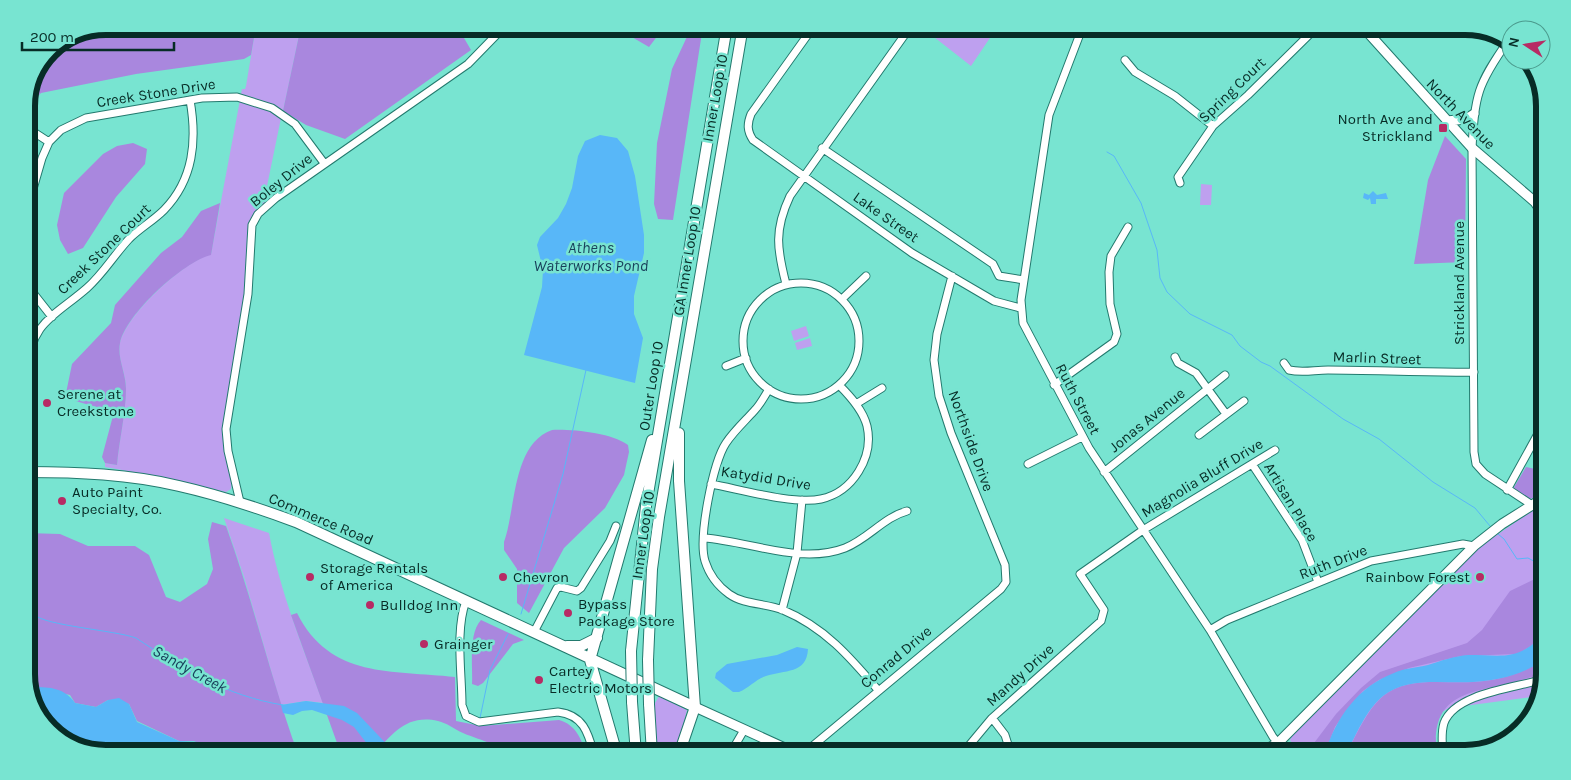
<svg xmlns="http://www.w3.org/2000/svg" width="1571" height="780" font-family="Karla,sans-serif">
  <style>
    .green { fill: #bea0ef }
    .forest { fill: #a987de }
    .water { fill: #58b7f8 }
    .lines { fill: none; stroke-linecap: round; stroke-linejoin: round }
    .stream { stroke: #58b7f8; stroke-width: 1 }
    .minor-casing { stroke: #237a6e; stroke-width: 9 }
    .major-casing { stroke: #237a6e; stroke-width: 11 }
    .highway-casing { stroke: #237a6e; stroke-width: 12 }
    .minor { stroke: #fff; stroke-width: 7 }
    .major { stroke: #fff; stroke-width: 9 }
    .highway { stroke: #fff; stroke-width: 10 }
    .highway-bridge-casing { stroke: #237a6e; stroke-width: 12; stroke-linecap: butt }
    .highway-bridge { stroke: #fff; stroke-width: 10 }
    .poi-dot { fill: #b72b64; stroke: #78e4d1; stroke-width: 2 }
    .labels { text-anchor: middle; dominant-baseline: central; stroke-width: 5; stroke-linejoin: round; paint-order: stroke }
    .street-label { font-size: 15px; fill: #072c26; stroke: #78e4d1 }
    .poi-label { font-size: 15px; fill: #072c26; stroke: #78e4d1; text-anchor: start }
    .water-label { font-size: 16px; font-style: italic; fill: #183f5a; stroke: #78e4d1 }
    .rim { fill: none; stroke: #072c26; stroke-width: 6 }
  </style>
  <rect width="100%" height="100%" fill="#78e4d1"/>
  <path class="green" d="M256,26h45l-18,85 -17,-9 -25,-8 1,-5h3l1,-3z
    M920,26h78l-27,40z
    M240,100l27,9 14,9 -14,68 6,9 -18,18 -8,20 -1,57 -21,122 -1,27 8,43 -1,7 -5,3 -59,-14 -62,-11v-4l12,2c2,-24 9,-53 9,-77 0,-15 -9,-30 -6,-45 7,-29 63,-81 91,-89z
    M1201,184l11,1 -1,20h-11z
    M806,326l3,10 -15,5 -3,-10z
    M810,338l2,8 -15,4 -2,-7z
    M1545,502v172l-5,22 -91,12 -64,37 -7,9 -80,-1 -8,-13 2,-4 190,-191z
    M224,518l45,15c11,59 34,114 54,170l-17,-2 -25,4 -37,-128z
    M659,696l28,14 -11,44h-19l-3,-49z"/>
  <path class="forest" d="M106,26h150l-5,29 -7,4 -108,15 -95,19 -13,14 -2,-6 24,-52z
    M301,26h156l14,24 -126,89 -39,-14 -23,-14z
    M613,26h52l-16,21z
    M692,26h11l-30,194 -15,-1 -4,-15 3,-61 15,-74z
    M1445,136l21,23 -1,103 -51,2 14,-84z
    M133,143l14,6 -2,15 -29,33 -33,51 -15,6 -8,-14 -3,-15 7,-32 39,-39 14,-8z
    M220,203l-9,52c-28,7 -85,59 -91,88 -3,15 6,30 6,46 0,23 -7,52 -9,76l-12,-2 -3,-6 12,-45 -49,-14 7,-34 39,-41 4,-18 46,-52 21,-16 19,-26z
    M552,430c20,-1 60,3 76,15l1,7 -5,23 -19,33 -41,40 -35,65 -12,-10v-34l-13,-19v-8c12,-33 8,-98 48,-112z
    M1545,465v29l-15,5 -17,-10 13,-22 14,3z
    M212,522l14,4c27,75 45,153 72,228h-86v-4l-18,-9h-15l-42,-20 -8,-17 -21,-4 -12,7 -21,-4 -5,-8 -37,-8 -3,3 -4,-11v-146l34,1 28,12h47l14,9 17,42 14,5 27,-18 6,-15 -5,-30z
    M1545,574v59l-14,13 -13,8 -57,2 -52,12 -30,12 -16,11 -14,16 -14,20 -10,26 -14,-6 25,-33 25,-26 19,-16 87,-29 15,-13 28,-39z
    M297,613c33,66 95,57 158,64l1,44 25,5 78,-6c17,5 22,18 27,34h-83c-15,-15 -22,-13 -40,-21 -9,-4 -16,-10 -25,-12 -31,-7 -45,12 -64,33h-33l-50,-139z
    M481,620l43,20 -11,4 -30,39 -5,3 -6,-2c1,-18 -4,-50 9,-64z
    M1545,659v14c-11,3 -23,7 -34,10 -38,9 -77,11 -75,61l-41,6 -4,4 -6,-4 -3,4h-36c11,-20 20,-43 37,-58 24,-20 61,-12 90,-14 25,-1 51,-9 72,-23z
    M468,745l13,2 7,7h-35z"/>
  <path class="water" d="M600,135l17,3 11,13 7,25 9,59v18l-10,43v18l9,24 -8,45 -111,-28 18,-68 1,-17 -6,-25 3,-8 18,-19 8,-14 6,-16 6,-32 7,-15z
    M1373,191l4,4 9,-2 2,6h-12v5h-5l-1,-6 -2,2 -5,-2 1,-5 5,2z
    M1545,633v26c-20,15 -48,22 -72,23 -29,2 -65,-6 -90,14 -17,14 -27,39 -37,58h-21c10,-36 34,-68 69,-81 11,-5 22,-5 34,-8 12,-4 27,-9 40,-10 36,0 49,7 77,-22z
    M797,647l11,2c-1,25 -24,21 -42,27 -10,3 -17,12 -27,16h-6l-18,-14 1,-5 11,-9 50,-9z
    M33,687c17,0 32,1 42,16l21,4 12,-7 11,-2 10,6 8,18 42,19 22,1 9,5 2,7h-106l-35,-8 -31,-27 -10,-29z
    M306,701l38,5 13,7 39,41h-21l-21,-27 -12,-7 -30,-10 -10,1 -9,4 -10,-2 -2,-8z"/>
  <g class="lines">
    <path class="stream" d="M1107,152l7,4 27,47 16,47 3,28 7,14 23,22 42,21 8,11 21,16 9,4 73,53 36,20 54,43 42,26 15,18
      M1498,534l6,5 13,20 11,-1 17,9
      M26,596c2,6 3,15 7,18 12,12 81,16 103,24 47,31 90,58 147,67
      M521,614l42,-140 23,-104
      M480,718l10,-48 18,-36
      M468,754l2,-3"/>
    <defs>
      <path id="minor" d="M814,26l-63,88c-4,10 -4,17 2,26l159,113 82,48 26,7
        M1083,26l-34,89 -28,185 2,23 66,125 121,182 63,107 5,6 16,11
        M1508,41c-31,44 -33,54 -36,107l2,304 2,12 9,10 47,31
        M1125,60l10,12 40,24 38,30
        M26,127l23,15
        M822,148l171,116 6,12 25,4
        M1180,183l-2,-6 35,-51 35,-31 70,-69
        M1535,202l10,-14
        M26,213l16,-55 7,-16 12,-12 25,-12 116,-20 35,-1 35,11 23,16 29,39
        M743 341a58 58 0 1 1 116 0a58 58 0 1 1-116 0Z
        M26,284l26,33
        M786,284c-9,-35 -12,-54 4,-88l121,-170
        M842,299l24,-23
        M1175,357l3,6 18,10 30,41
        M1284,363l5,7c13,3 25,0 39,0 48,0 97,3 146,2
        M726,366l20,-8
        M1054,385l60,-43 3,-8 -7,-30 -1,-32 2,-16 17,-29
        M769,389c-5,8 -9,16 -15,22 -9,10 -20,20 -28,32 -13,19 -28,95 -21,118 4,13 13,25 24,33 15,11 37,9 54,16 41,17 67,47 95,80
        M856,404l26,-16
        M1199,435l45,-34
        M1028,464l54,-27
        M1252,464l50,76 16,42
        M28,472v-102c2,-48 27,-54 59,-82 16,-14 27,-33 42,-49 11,-11 24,-18 35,-29 30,-31 33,-70 26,-110
        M1104,472l121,-97
        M711,484c28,5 83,21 110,15 32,-7 53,-42 46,-73 -4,-16 -17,-30 -28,-41
        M1507,490l38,-69
        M240,502l-12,-51 -2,-22 22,-135 4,-69 6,-11 18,-16 192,-134 37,-38
        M704,538c45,3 97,27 141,10 23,-9 39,-31 62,-37
        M466,601c-11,29 -4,73 -4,104l4,11 13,6 79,-10c25,3 30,20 36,42
        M782,610l15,-57 5,-53
        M1210,630l17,-10 144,-59 92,-17 11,2
        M534,632l23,-44 4,-1 16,4 4,-3 29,-47 6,-15
        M992,718l13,17 6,19
        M730,754l14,-24
        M803,754l198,-165 5,-7 -1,-17 -54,-132 -12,-37 -5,-36 3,-26 15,-58
        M962,754l30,-36 109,-97 3,-11 -24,-36 63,-44 132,-80
        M1443,754c-1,-10 -2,-21 1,-31 11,-30 71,-35 100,-44"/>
      <path id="major" d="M1362,26l110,122 63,54 10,15
        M1447,121l19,-2 8,-5
        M695,707l103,47
        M1257,754l21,-11 196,-197 28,-22 43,-27"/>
      <path id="highway" d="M679,433v48l16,226 -16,47
        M26,472c51,0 104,2 153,14 40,9 79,22 117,36l399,185
        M567,646h14l16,-8
        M631,651l15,-145 81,-480
        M648,660l4,-91 7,-52 84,-491
        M632,702l4,52
        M649,704l3,50
        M617,754l-27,-94 62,-220"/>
    </defs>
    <use href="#minor" class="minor-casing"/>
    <use href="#major" class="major-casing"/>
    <use href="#highway" class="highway-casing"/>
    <use href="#minor" class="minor"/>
    <use href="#major" class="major"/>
    <use href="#highway" class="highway"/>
    <defs>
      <path id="highway-bridge" d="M631,651l1,51
        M648,660l1,44"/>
    </defs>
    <use href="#highway-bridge" class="highway-bridge-casing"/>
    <use href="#highway-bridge" class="highway-bridge"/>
  </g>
  <g class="poi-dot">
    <rect x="1438" y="123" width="10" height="10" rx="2.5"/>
    <circle cx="47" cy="403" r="5"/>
    <circle cx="62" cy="501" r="5"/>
    <circle cx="310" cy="577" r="5"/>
    <circle cx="503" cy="577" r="5"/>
    <circle cx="1480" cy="577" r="5"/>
    <circle cx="370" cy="605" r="5"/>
    <circle cx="568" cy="613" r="5"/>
    <circle cx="424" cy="644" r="5"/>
    <circle cx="539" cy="680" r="5"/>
  </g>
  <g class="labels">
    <g class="street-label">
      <text transform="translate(1232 90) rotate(-44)">Spring Court</text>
      <text transform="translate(156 93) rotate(-9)">Creek Stone Drive</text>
      <text transform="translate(715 98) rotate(-80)">Inner Loop 10</text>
      <text transform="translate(1461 114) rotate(46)">North Avenue</text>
      <text transform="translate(281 180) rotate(-39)">Boley Drive</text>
      <text transform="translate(886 217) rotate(35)">Lake Street</text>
      <text transform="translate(104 249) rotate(-44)">Creek Stone Court</text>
      <text transform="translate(687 261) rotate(-81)">GA Inner Loop 10</text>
      <text transform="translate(1459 283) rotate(-90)">Strickland Avenue</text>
      <text transform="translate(1377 358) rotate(2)">Marlin Street</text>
      <text transform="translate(651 386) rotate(-81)">Outer Loop 10</text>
      <text transform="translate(1078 399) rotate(62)">Ruth Street</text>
      <text transform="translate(1147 420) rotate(-39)">Jonas Avenue</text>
      <text transform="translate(971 441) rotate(70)">Northside Drive</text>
      <text transform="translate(766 478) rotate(9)">Katydid Drive</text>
      <text transform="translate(1202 478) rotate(-31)">Magnolia Bluff Drive</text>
      <text transform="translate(1291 502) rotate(59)">Artisan Place</text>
      <text transform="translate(321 519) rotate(23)">Commerce Road</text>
      <text transform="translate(643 535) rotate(-82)">Inner Loop 10</text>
      <text transform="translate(1333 562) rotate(-21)">Ruth Drive</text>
      <text transform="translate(896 657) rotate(-40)">Conrad Drive</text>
      <text transform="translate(1020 675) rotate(-42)">Mandy Drive</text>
    </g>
    <g class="poi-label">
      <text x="1433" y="119" text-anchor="end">North Ave and<tspan x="1433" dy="17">Strickland</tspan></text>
      <text x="57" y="394">Serene at<tspan x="57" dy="17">Creekstone</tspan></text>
      <text x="72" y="492">Auto Paint<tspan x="72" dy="17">Specialty, Co.</tspan></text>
      <text x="320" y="568">Storage Rentals<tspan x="320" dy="17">of America</tspan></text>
      <text x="513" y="577">Chevron</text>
      <text x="1470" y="577" text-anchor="end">Rainbow Forest</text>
      <text x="578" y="604">Bypass<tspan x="578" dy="17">Package Store</tspan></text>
      <text x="380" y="605">Bulldog Inn</text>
      <text x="434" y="644">Grainger</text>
      <text x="549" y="671">Cartey<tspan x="549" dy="17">Electric Motors</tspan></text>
    </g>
    <g class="water-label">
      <text x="591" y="247">Athens<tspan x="591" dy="18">Waterworks Pond</tspan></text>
      <text transform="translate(190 669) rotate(29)">Sandy Creek</text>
    </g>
  </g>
  <path d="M0 0H1571V780H0ZM106 35H1465A71 71 0 0 1 1536 106V674A71 71 0 0 1 1465 745H106A71 71 0 0 1 35 674V106A71 71 0 0 1 106 35Z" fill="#78e4d1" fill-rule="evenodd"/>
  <path class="rim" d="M106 35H1465A71 71 0 0 1 1536 106V674A71 71 0 0 1 1465 745H106A71 71 0 0 1 35 674V106A71 71 0 0 1 106 35Z"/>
  <g transform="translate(1526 45) rotate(282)"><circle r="24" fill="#78e4d1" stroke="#4b9a8d"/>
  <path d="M0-4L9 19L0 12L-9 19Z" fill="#b72b64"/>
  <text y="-8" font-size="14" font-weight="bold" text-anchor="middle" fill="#072c26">N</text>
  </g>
  <path d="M22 42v8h152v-8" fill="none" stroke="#072c26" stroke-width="2.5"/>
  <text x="30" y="42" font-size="15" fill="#072c26" stroke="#78e4d1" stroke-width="4" paint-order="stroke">200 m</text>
</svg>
